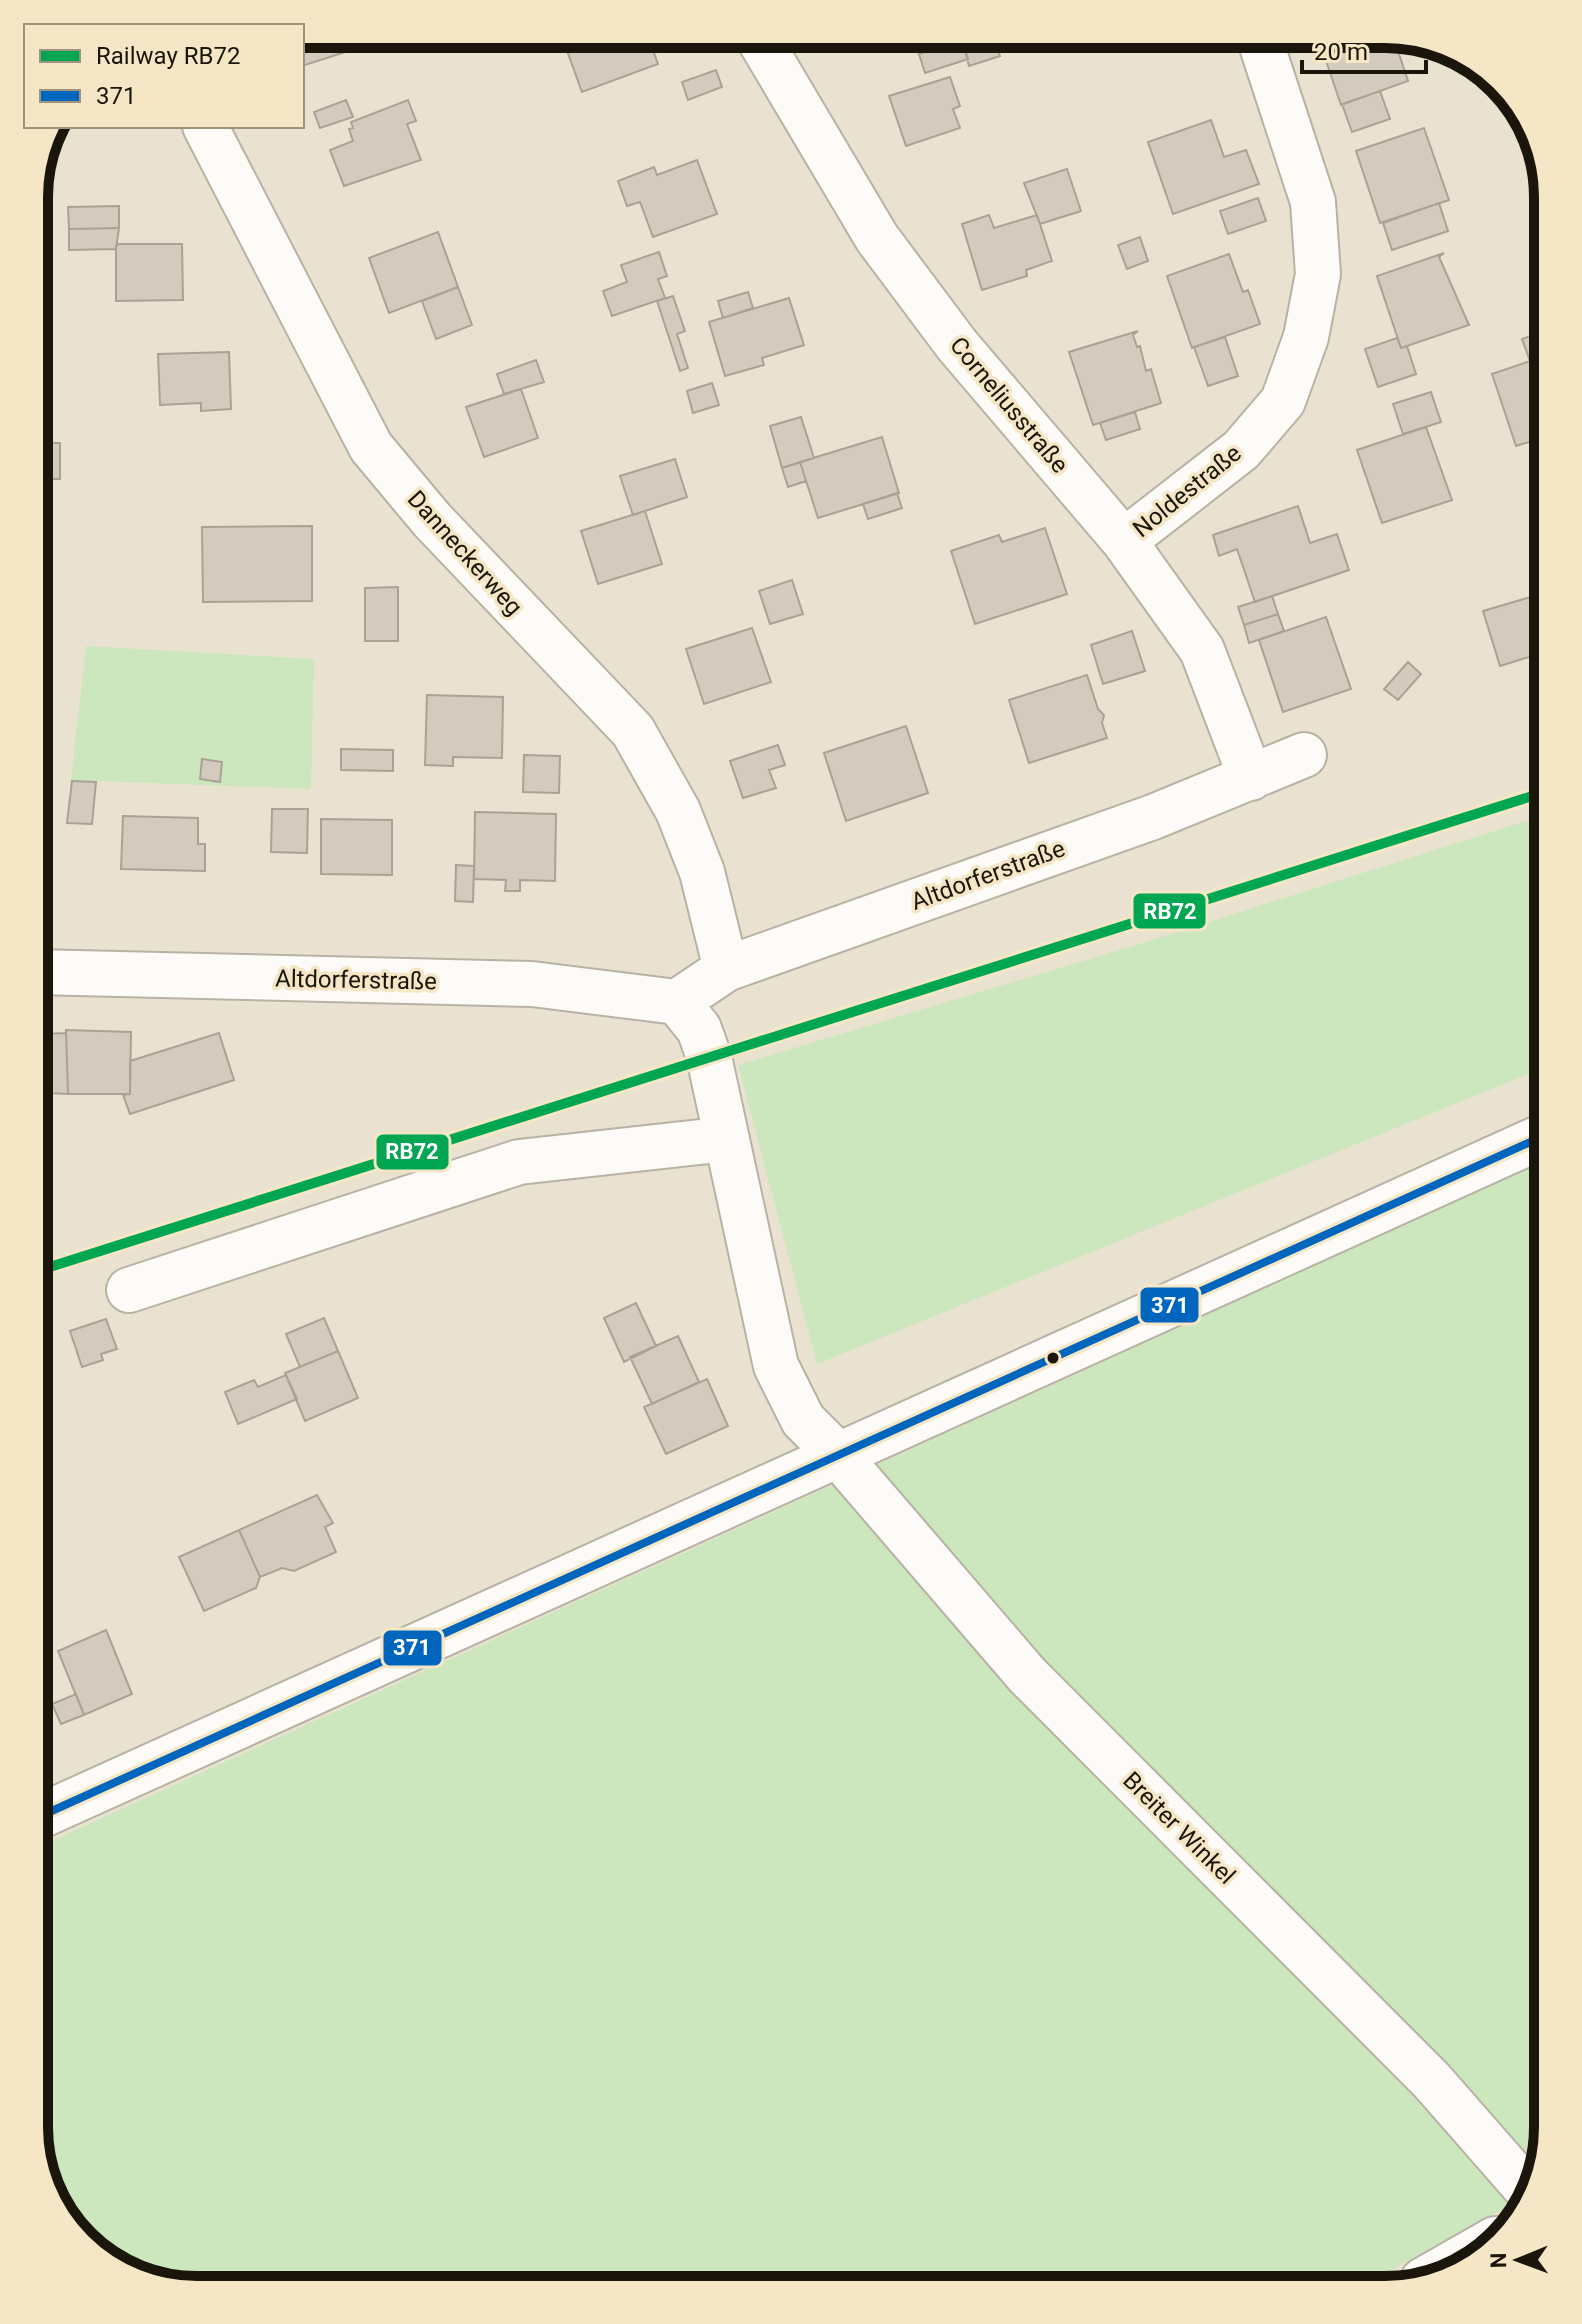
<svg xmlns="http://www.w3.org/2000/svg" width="1582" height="2324" font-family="Roboto,sans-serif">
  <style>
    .green { fill: #cce7bd }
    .building { fill: #d3cbbe; stroke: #aaa295; stroke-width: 2 }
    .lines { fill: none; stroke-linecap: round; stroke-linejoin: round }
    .street-casing { stroke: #b8b2a4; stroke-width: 48 }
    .primary-casing { stroke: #b8b2a4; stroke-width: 48 }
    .street { stroke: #fcfbf8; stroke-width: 44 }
    .primary { stroke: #fcfbf8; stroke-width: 44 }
    .bus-1-casing { stroke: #f5e6c6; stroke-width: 14 }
    .bus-1 { stroke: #0065bd; stroke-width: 8 }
    .rail-1-casing { stroke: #f5e6c6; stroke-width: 16 }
    .rail-1 { stroke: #00a651; stroke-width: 10 }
    .bus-dot { fill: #1b160b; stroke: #f5e6c6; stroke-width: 3 }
    .labels { text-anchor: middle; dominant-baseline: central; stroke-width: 7; stroke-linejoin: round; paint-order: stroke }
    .street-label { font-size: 24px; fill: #1b160b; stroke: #f5e6c6 }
    .rim { fill: none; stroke: #1b160b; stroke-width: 10 }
    .line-badge { stroke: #f5e6c6; stroke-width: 3 }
    .badge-label { font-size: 22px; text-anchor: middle; font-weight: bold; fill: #fff }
  </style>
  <rect width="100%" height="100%" fill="#eae2d0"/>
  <path class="green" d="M86,646l228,13 -3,130 -240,-9z
    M1548,814v252l-731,298 -79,-299 398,-120z
    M1548,1159v969l-18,67 -176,95h-1168l-71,-22 -59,-60 -22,-81v-278z
    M34,1673l17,59 -17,7z"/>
  <path class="building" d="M302,34h59l3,12 -62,20z
    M561,34h86l11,30 -76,28z
    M947,34h33l-30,10z
    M980,34h12l8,22 -31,10 -7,-26z
    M1317,34h66l5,17 9,-3 11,33 -67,24z
    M962,40l6,19 -43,14 -6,-19z
    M716,70l6,17 -34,13 -6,-18z
    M950,77l10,29 -7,3 7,19 -54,18 -17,-50z
    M1380,91l10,28 -38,13 -10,-28z
    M346,100l7,17 -33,11 -6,-16z
    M408,100l8,21 -9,3 14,36 -77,26 -14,-36 23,-9 -4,-12 4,-1 -2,-6z
    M1211,120l13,37 22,-7 13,34 -86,30 -25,-72z
    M1424,128l25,72 -69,23 -24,-72z
    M697,160l20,54 -64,23 -13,-35 -13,4 -9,-25 36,-14 3,8z
    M1067,169l14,42 -41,13 -16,-41z
    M1258,198l8,23 -38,13 -8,-23z
    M1439,203l9,28 -56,19 -9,-27z
    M119,206v22l-50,1 -1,-22z
    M989,215l5,13 43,-13 15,46 -26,9 1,6 -45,14 -20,-66z
    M119,228l-3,21 -47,1v-21z
    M438,232l20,55 -69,26 -20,-55z
    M1140,237l8,24 -21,8 -9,-24z
    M120,244h62l1,56 -67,1v-56z
    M659,252l8,24 -9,3 7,19 -53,18 -9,-25 24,-9 -6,-17z
    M1444,253l-5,4 30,68 -68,23 -24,-72z
    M1229,254l14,38 5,-2 12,34 -68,24 -25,-72z
    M458,287l14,38 -36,14 -14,-38z
    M748,292l5,16 -30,10 -5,-17z
    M673,296l12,35 -8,3 11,34 -8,3 -23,-70z
    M789,298l15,47 -42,13 2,7 -39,11 -16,-54z
    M1548,330v25l-18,6 -8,-22z
    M1138,331l-5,4 4,12 3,-1 6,25 5,-2 10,34 -68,22 -24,-73z
    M1225,337l13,39 -30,10 -14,-39z
    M1397,338l4,10 6,-2 9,28 -38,13 -13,-38z
    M229,352l2,57 -30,2v-8l-41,2 -2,-51z
    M1548,355v81l-32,10 -24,-72z
    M536,360l8,22 -40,12 -7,-20z
    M712,383l7,22 -26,8 -6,-22z
    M521,389l17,49 -54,19 -18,-50z
    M1431,392l10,30 -38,12 -10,-30z
    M1135,412l5,17 -34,11 -6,-17z
    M801,417l13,41 -32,10 -12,-42z
    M1426,427l26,73 -70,23 -25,-73z
    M882,437l17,56 -81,25 -18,-56z
    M34,443h26v36h-26z
    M675,459l12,38 -54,18 -13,-39z
    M800,462l6,19 -18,6 -6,-19z
    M897,493l5,15 -34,11 -5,-15z
    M1298,506l12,37 27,-9 12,36 -94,32 -18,-53 -18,7 -6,-21z
    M645,511l17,53 -64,20 -17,-53z
    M312,526v75l-109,1 -1,-75z
    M1045,528l22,66 -92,30 -24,-73 48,-16 3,7z
    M792,580l11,34 -33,10 -11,-33z
    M398,587v54h-33v-53z
    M1541,594l7,26v31l-48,15 -17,-55z
    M1272,596l6,18 -34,11 -6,-18z
    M1278,614l6,17 -35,12 -5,-18z
    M1326,617l25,72 -68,23 -24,-72z
    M752,628l19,54 -67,22 -18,-55z
    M1132,631l13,40 -42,13 -12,-39z
    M1408,662l13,12 -23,26 -14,-11z
    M1087,675l11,34 6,6 -2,8 5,15 -78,25 -20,-63z
    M427,695l76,2 -1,61 -49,-1v9l-28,-1z
    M906,726l22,67 -82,28 -22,-68z
    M778,745l7,20 -16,5 7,18 -33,10 -13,-37z
    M341,749l52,1v21l-52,-1z
    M524,755l36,1 -1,37 -36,-1z
    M202,759l20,3 -2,20 -20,-3z
    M72,781l24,1 -4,42 -25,-1z
    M272,809h36l-1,44 -36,-1z
    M475,812l81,2 -1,67 -35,-1v11h-15l1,-11 -32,-1z
    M123,816l75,2v26h7v27l-84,-2z
    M321,819l71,1v55l-71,-1z
    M456,865l18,1 -1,36 -18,-1z
    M66,1030l65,2 -1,62h-62z
    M66,1033l2,61 -21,-1 -5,-59z
    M219,1033l15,47 -104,34 -7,-19 7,-1v-33z
    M34,1034h8l3,37 -11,1z
    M636,1303l20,43 -32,16 -20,-44z
    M324,1318l14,33 -38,16 -14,-33z
    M106,1319l11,30 -16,5 2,6 -21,7 -12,-36z
    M678,1336l21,46 -47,22 -22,-47z
    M338,1351l20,47 -53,23 -20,-48z
    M286,1375l11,24 -59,25 -13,-32 29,-12 4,7z
    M707,1379l21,47 -62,28 -22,-47z
    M317,1495l16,28 -8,4 11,25 -42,19 -12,-3 -22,9 -21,-47z
    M239,1530l21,47 -4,11 -52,23 -25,-54z
    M106,1630l26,64 -48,21 -26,-64z
    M76,1694l8,21 -23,9 -9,-20z"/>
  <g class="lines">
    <defs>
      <path id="street" d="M756,34l121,204 80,107 167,196 78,109 49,128
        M205,126l166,321 61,73 201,211 45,80 24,61 24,97
        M1124,541l117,-91 42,-49 23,-64 12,-63 -5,-72 -55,-168
        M34,972l498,12 145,18 49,-33 427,-152 151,-62
        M677,1002l22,27 10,28 67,309 27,54 34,34 190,221 405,406 98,112
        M129,1290l390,-128 208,-23
        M1423,2280l72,-41"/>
      <path id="primary" d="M34,1819l1514,-685"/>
    </defs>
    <use href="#street" class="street-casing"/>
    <use href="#primary" class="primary-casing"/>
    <use href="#street" class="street"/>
    <use href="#primary" class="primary"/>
    <defs>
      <path id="bus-1" d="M34,1819l1514,-685"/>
    </defs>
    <use href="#bus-1" class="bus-1-casing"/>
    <use href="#bus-1" class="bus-1"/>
    <defs>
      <path id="rail-1" d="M34,1272l1514,-481"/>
    </defs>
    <use href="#rail-1" class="rail-1-casing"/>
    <use href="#rail-1" class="rail-1"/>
  </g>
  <circle class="bus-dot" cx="1053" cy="1358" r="7"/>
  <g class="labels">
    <g class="street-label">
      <text transform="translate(1009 405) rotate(50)">Corneliusstraße</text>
      <text transform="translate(1187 491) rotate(-39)">Noldestraße</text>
      <text transform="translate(465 553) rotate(48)">Danneckerweg</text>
      <text transform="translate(988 875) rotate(-20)">Altdorferstraße</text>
      <text transform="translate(356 980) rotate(1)">Altdorferstraße</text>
      <text transform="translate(1179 1828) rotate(45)">Breiter Winkel</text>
    </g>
  </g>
  <path d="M0 0H1582V2324H0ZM197 48H1385A149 149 0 0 1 1534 197V2127A149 149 0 0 1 1385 2276H197A149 149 0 0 1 48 2127V197A149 149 0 0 1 197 48Z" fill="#f5e6c6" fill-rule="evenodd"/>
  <path class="rim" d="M197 48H1385A149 149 0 0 1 1534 197V2127A149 149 0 0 1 1385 2276H197A149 149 0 0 1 48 2127V197A149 149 0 0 1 197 48Z"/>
  <g class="line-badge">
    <rect x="1132" y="892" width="75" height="38" rx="8" fill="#00a651"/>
    <rect x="375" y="1133" width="75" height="38" rx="8" fill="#00a651"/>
    <rect x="1139" y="1286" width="61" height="38" rx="8" fill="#0065bd"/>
    <rect x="382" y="1629" width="61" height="38" rx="8" fill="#0065bd"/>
  </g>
  <g class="badge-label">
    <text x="1170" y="919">RB72</text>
    <text x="412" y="1159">RB72</text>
    <text x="1170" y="1313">371</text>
    <text x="412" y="1655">371</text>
  </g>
  <rect x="24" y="24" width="280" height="104" fill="#f5e6c6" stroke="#9e937b" stroke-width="2"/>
  <rect x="40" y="50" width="40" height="12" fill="#00a651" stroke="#9e937b" stroke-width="2"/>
  <text x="96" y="64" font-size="24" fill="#1b160b">Railway RB72</text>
  <rect x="40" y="90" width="40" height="12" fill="#0065bd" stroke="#9e937b" stroke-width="2"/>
  <text x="96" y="104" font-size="24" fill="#1b160b">371</text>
  <g transform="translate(1518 2260) rotate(269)" stroke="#f5e6c6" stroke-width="6" paint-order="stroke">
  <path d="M0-6L14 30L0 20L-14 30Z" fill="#1b160b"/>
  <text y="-12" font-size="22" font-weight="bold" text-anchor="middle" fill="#1b160b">N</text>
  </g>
  <path d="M1302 60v12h124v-12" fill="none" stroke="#1b160b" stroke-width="4"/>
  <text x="1314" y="60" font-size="24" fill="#1b160b" stroke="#f5e6c6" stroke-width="6" paint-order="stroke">20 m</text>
</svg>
